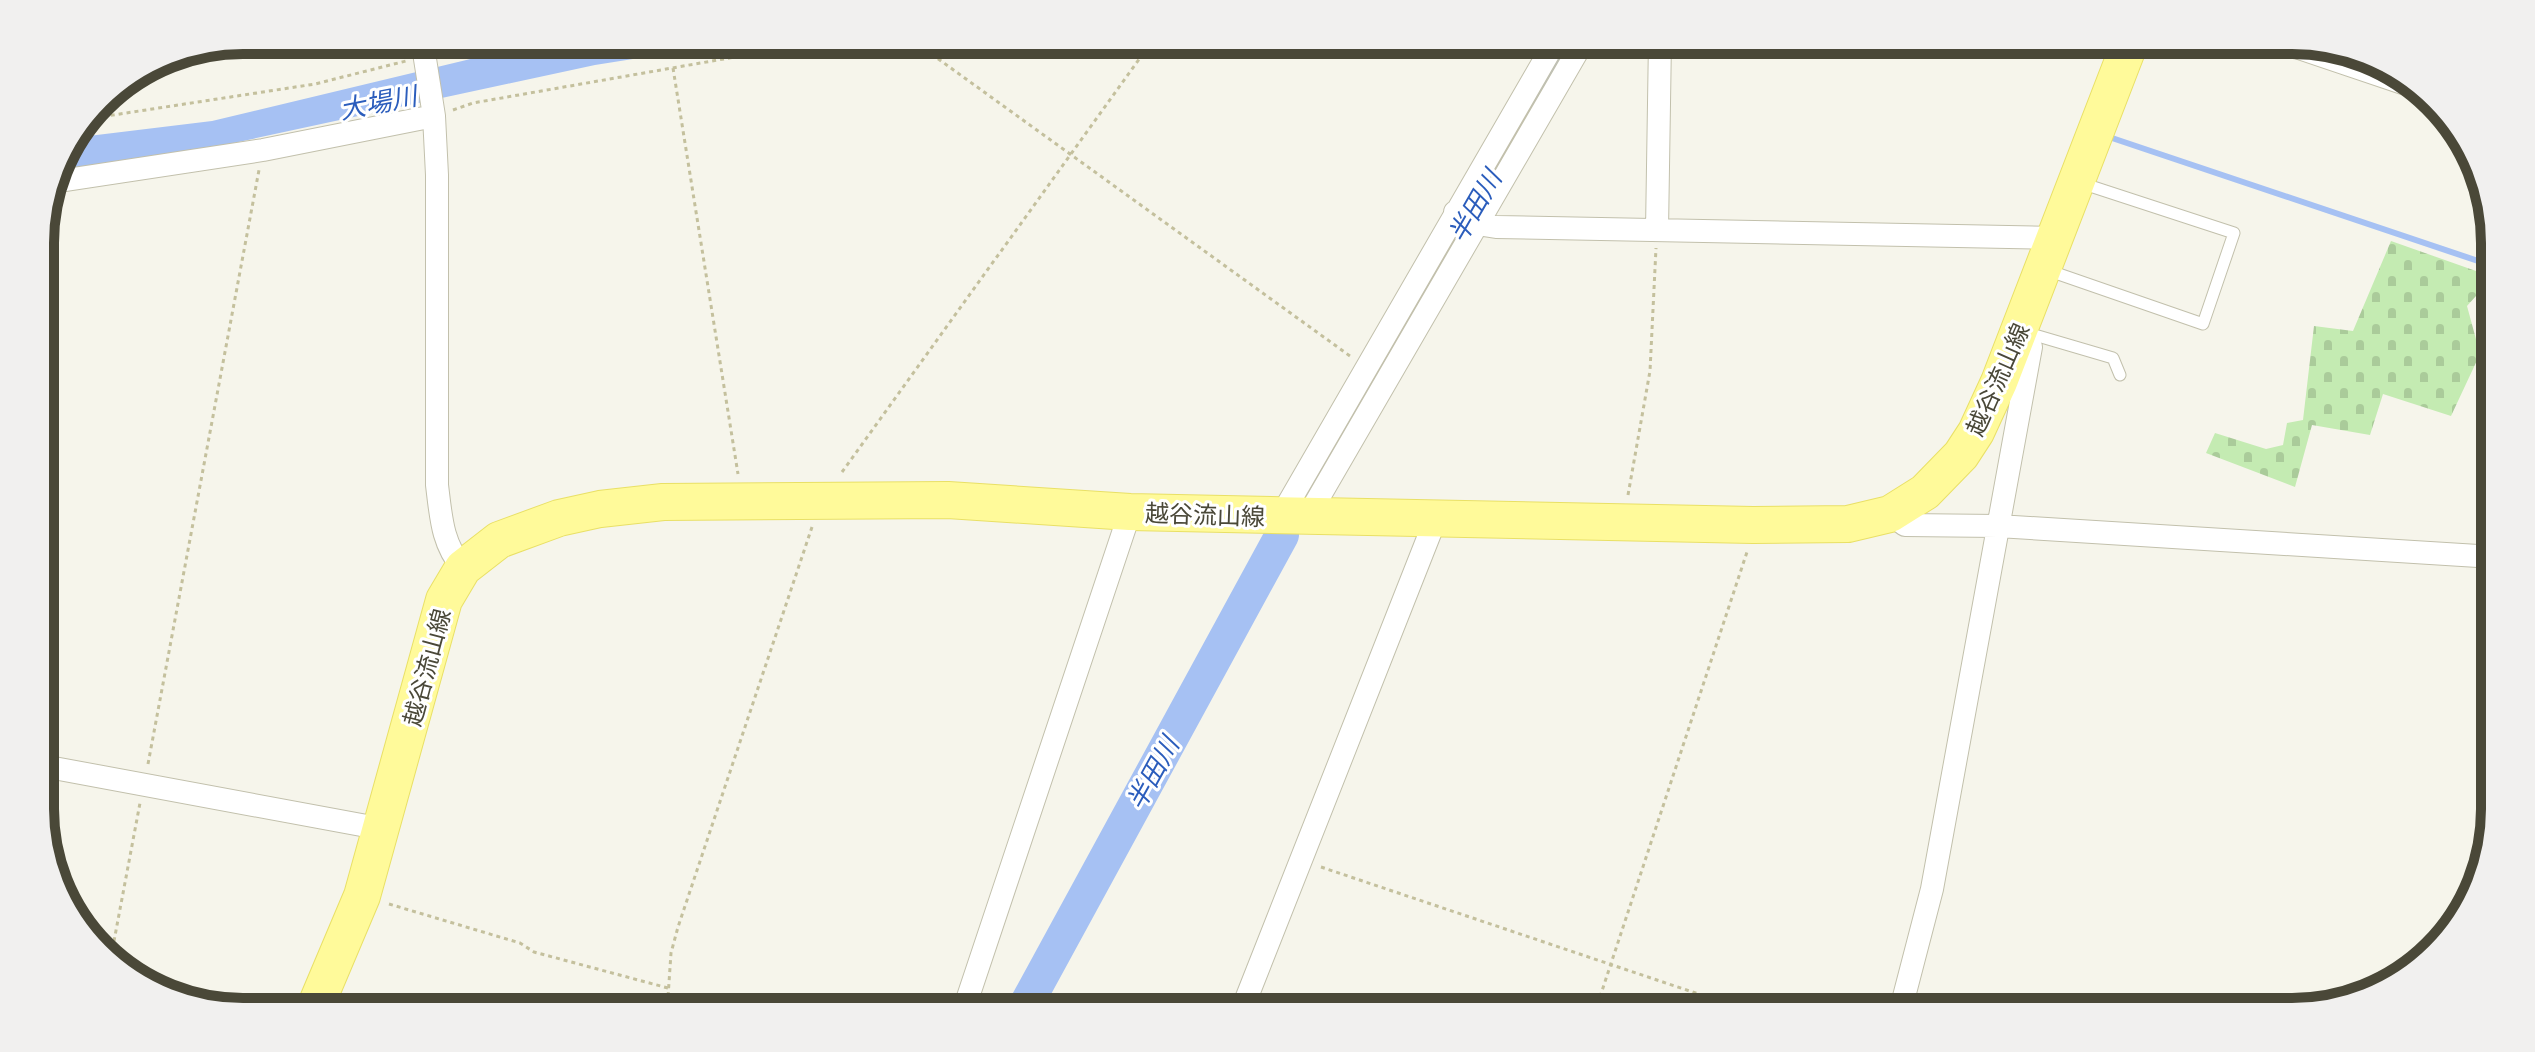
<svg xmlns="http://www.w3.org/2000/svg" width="2535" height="1052" font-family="'Noto Sans','Noto Sans JP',sans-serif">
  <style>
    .cemetery { fill: url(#cemetery-stones) }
    .water { fill: #a6c1f3 }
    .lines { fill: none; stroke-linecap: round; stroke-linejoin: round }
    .stream { stroke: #a6c1f3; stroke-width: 6 }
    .river { stroke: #a6c1f3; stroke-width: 34 }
    .lane-casing { stroke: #c2c0ac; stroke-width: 13 }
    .street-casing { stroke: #c2c0ac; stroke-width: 24 }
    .primary-casing { stroke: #e9e066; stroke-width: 38 }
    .path { stroke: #c4c09d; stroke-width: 3; stroke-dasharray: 4 4; stroke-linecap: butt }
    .lane { stroke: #fff; stroke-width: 11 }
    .street { stroke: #fff; stroke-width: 22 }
    .primary { stroke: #fffa9a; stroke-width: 36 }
    .labels { text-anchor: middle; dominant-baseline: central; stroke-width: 6; stroke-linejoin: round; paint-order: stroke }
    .street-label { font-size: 24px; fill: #4a4838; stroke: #fff }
    .water-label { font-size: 26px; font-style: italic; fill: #2b5dbc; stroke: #fff }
    .rim { fill: none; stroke: #4a4838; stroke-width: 10 }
  </style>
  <defs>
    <pattern id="cemetery-stones" width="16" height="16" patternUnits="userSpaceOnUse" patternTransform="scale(2)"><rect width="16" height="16" fill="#c4ebb2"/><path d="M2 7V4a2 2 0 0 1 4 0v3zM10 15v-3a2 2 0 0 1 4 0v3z" fill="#aacb9a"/></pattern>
  </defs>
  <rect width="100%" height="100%" fill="#f6f5eb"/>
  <path class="cemetery" d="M2391,241l102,36 -26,29 13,48 -29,62 -68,-22 -13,41 -58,-10 -17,62 -89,-34 9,-20 51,16 17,-4 4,-22 16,-3 11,-94 39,5z"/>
  <path class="water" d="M582,40h171l-158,25 -482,104 -58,6 6,-21 11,-16 140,-17 271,-65z"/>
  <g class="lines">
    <path class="stream" d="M2112,138l381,128"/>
    <path class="river" d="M1314,481l257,-441
      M1022,1012l260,-477"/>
    <defs>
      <path id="lane" d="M2047,270l156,54 31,-91 -153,-50
        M2029,344l9,-8 75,22 7,17"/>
      <path id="street" d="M422,40l12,76 3,59v310c4,32 5,59 26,83
        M2275,40l131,44
        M53,182l210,-32 171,-34
        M1455,212l22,12 19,3 559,11
        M1657,230l3,-190
        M1890,514l15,11 93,1 496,31
        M1281,516l275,-476
        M1308,516l276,-476
        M43,766l340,63
        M963,1012l167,-500
        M1241,1012l195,-494
        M1900,1012l32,-123 99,-542 -4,-7 -10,-2"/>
      <path id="primary" d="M313,1012l49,-116 82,-296 19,-32 36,-28 60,-22 41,-9 63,-7 285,-2 182,12 623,13 95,-1 42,-10 35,-22 36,-37 15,-23 23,-50 132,-342"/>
    </defs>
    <use href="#lane" class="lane-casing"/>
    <use href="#street" class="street-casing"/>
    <use href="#primary" class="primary-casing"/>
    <path class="path" d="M912,40l438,316
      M444,52l52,-12
      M673,68l65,406
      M453,110l20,-7 296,-52 41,-11
      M87,119l228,-35 91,-23
      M842,472l311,-432
      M1628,495l22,-124 6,-123
      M148,764l111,-594
      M1321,867l431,145
      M389,904l131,39 14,9 134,36
      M111,957l29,-154
      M667,1012l4,-59 7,-26 134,-400
      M1595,1012l152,-460"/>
    <use href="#lane" class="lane"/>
    <use href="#street" class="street"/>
    <use href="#primary" class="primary"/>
  </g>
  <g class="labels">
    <g class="street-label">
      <text transform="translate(1997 379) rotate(-66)">越谷流山線</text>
      <text transform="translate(1205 514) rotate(2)">越谷流山線</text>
      <text transform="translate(426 667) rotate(-75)">越谷流山線</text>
    </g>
    <g class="water-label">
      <text transform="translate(378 102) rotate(-11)">大場川</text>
      <text transform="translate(1474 206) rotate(-60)">半田川</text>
      <text transform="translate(1152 773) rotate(-61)">半田川</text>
    </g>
  </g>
  <path d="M0 0H2535V1052H0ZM243 54H2292A189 189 0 0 1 2481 243V809A189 189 0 0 1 2292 998H243A189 189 0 0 1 54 809V243A189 189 0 0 1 243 54Z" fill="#f1f0ef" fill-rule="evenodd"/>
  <path class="rim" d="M243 54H2292A189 189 0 0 1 2481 243V809A189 189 0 0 1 2292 998H243A189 189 0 0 1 54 809V243A189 189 0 0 1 243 54Z"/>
</svg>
